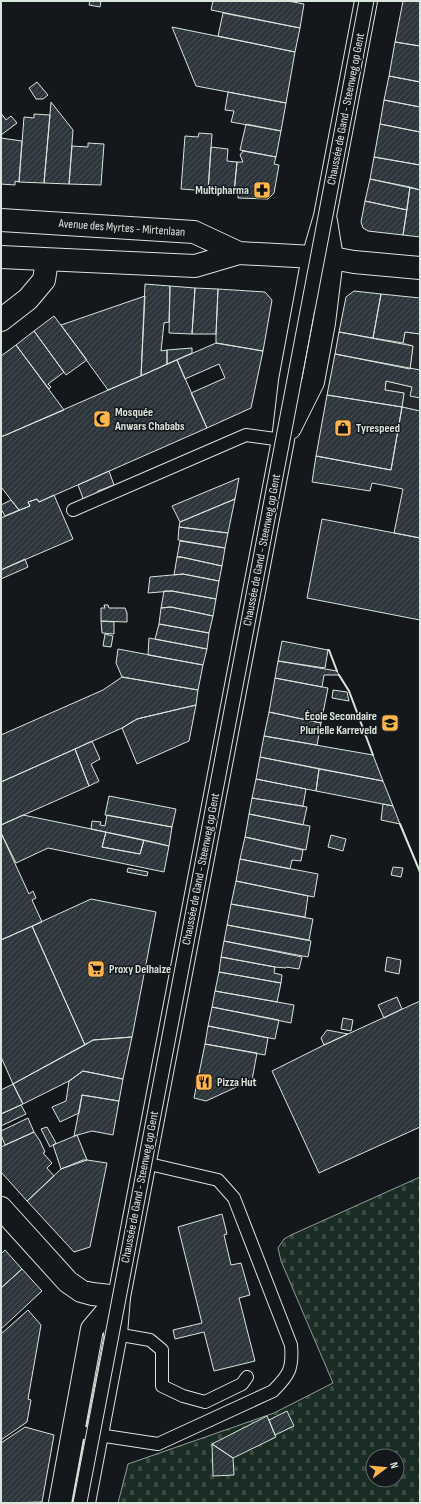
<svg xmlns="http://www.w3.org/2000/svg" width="421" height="1504" font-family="'Sofia Sans Condensed',sans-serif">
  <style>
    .cemetery { fill: url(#cemetery-stones); stroke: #939e99; fill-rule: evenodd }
    .parking { fill: #24282b; stroke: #939e99 }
    .building { fill: url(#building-hatch); stroke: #d8e6dc }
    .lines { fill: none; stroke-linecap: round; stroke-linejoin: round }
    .lane-casing { stroke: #d8e6dc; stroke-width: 14 }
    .street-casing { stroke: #d8e6dc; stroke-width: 24 }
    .secondary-casing { stroke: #d8e6dc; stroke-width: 24 }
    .lane { stroke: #14181c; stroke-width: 12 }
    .street { stroke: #14181c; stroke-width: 22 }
    .secondary { stroke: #14181c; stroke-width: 22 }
    .tram { stroke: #d8e6dc; stroke-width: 1 }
    .wall { stroke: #d8e6dc; stroke-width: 2 }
    .labels { text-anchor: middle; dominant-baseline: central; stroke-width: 3; stroke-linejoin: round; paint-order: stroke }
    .street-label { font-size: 12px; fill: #d8e6dc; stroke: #14181c }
    .poi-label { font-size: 12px; font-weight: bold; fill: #d8e6dc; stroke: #14181c; text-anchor: start }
  </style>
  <defs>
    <pattern id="cemetery-stones" width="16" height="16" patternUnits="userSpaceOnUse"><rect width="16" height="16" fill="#1a2d24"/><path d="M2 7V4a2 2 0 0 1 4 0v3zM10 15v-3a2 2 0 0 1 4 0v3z" fill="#3b4b43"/></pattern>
    <pattern id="building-hatch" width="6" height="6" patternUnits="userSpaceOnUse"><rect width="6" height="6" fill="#2c363c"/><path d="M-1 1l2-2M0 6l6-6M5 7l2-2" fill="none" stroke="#4a5358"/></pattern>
  </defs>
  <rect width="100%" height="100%" fill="#14181c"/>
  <path class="cemetery" d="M420,1177v326h-302l10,-39 146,-51 59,-30 -52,-122 -3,-13 6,-9 7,-4zM373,1456h24v24h-24z"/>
  <path class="parking" d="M405,332l15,2v36l-10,-1 3,-23 -10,-3z
    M386,381l26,6 8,11v13l-18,-4 2,-14 -19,-3z"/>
  <path class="building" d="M90,1h11l-1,6 -11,-2z
    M213,1h75l16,3 -4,24 -89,-18z
    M403,1h17v45l-25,-4z
    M223,13l77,15 -5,24 -77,-16z
    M172,27l123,25 -9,51 -90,-17z
    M395,42l25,4v36l-31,-6z
    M389,76l31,6v25l-36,-7z
    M37,82l11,13 -5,4h-7l-7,-11z
    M228,92l58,11 -5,28 -50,-9 3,-11 -9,-1z
    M384,100l36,7v25l-40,-8z
    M51,102l22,28 -4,54 -25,-1z
    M1,113l5,7 5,-4 6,7 -16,12z
    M34,114l16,1 -6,68 -25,-1 5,-65 10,1z
    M246,124l35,7 -5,26 -36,-7z
    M380,124l40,8v33l-46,-8z
    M199,133l13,1 -4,57 -27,-2 4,-53 13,1z
    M1,138l21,3 -3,41 -4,-1v4l-14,-1z
    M88,143l16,1 -3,41 -32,-1 3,-38 16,1z
    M211,147l17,2 -1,12 10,1 -3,31 -26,-2z
    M243,151l33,6 -2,7 5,1 -5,28 -6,6 -30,-1v-5h-4l3,-31h6l-3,-7z
    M374,157l46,8v25l-50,-11z
    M370,179l40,8 -3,23 -42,-9z
    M410,187l10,3v47l-17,-2z
    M365,201l42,9 -4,25 -35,-4 -5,-3 -2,-6z
    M145,284l25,2 -1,36 -5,1 -3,28 6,-1v14l-26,12z
    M170,286l25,2 -3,46 -23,-1z
    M195,288l23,1 -2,45h-24z
    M218,289l47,3 7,8 -9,51 -47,-8v-9z
    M354,291l27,3 -8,44 -34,-6 7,-35z
    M381,294l39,4v36l-15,-2 -2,11 -30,-5z
    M145,296l-4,80 -33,14 -47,-65z
    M54,316l33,44 -21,15 -32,-44z
    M34,331l30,41 -16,12 3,3 -2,2 -33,-44z
    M339,332l74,14 -3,23 -75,-15z
    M216,343l47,8 -12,57 -44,20 -16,-35 34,-15 -6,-14 -34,15 -8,-19z
    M16,345l48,65 -63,27v-81z
    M192,348v5l-25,11v-14z
    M335,354l85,16v28l-10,-2 2,-9 -26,-6 -1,9 19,3 -2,14 -75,-12z
    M177,360l30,68 -168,74 -2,-3 -9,3 2,4 -11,4 -18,-23v-50z
    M327,395l75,12 -11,63 -75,-14z
    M402,407l18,4v127l-26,-5 9,-44 -31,-6 -2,8 -58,-9 4,-26 75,14z
    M109,471l5,14 -16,6 1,4 -15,6 -6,-16z
    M239,478l-4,21 -55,23 -8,-16z
    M54,495l19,44 -72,31v-52l29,-12 -2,-4 9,-3 2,3z
    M235,499l-7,34 -49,-6 1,-5z
    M11,500l8,10 -14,6 -4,-7v-4z
    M322,519l98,19v82l-113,-22z
    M179,527l49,6 -3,15 -47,-8z
    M180,541l45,7 -3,18 -41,-9h-4z
    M177,557h4l41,9 -3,15 -36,-7 -9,1z
    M25,559l3,8 -27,12v-9z
    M183,574l36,7 -3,18 -44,-8 -24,2 2,-16z
    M164,591h8l44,8 -3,17 -42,-9 -10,1z
    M104,605h4l1,3h16l2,5v9l-26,-1v-13h4z
    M171,607l42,9 -4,17 -50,-9 2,-16z
    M101,621l13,1v12l-12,-1z
    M159,624l50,9 -2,16 -52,-10z
    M105,634l8,2 -2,11 -8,-1z
    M149,638l58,11 -4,16 -55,-10z
    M282,641l46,9 -3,18 -47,-7z
    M118,649l85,16 -5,25 -76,-13 -6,-14z
    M278,661l59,10 2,4h-15l-2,12 -47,-9z
    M122,677l76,13 -2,15 -59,14 -15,9 -121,54v-47l102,-45z
    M275,678l53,10 -7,35 -52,-11z
    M333,690l14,2 2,9 -17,-3z
    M196,705l-7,36 -52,23 -15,-36 15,-9z
    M269,712l52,11 -4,22 -53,-9z
    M264,736l109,19 10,26 -123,-24z
    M92,741l8,18 -9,5 8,17 -10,5 -14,-37z
    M75,749l14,37 -88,39v-43z
    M260,757l59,12 -3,22 -60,-12z
    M319,769l64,12 10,25 -77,-15z
    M256,779l50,10 -3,17 -51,-8z
    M109,796l67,13 -4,18 -67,-12z
    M252,798l55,9 -4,18 -54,-11z
    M383,804l10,2 7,18 -19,-4z
    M249,814l61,12 -4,24 -61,-13z
    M23,815l83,17 -4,15 38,7 4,-14 25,6 -5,26 -116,-24 -32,15 -15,-30v-8z
    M107,815l65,12 -3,19 -78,-17 1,-8 9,1 -1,3 5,1z
    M106,832l38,8 -4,14 -38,-7z
    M1,833l28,61 4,-3 3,7 -4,2 10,22 -41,18z
    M331,835l15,4 -3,12 -15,-4z
    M245,837l58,13 -2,11 -9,-1 -2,9 -50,-10z
    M240,859l78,15 -4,23 -78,-16z
    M393,867l10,1 -2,9 -10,-2z
    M128,868l20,4 -1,4 -20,-4z
    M236,881l72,15 -3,21 -74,-13z
    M91,899l65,13 -24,125 -39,3 -8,5 -53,-119z
    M231,904l82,15 -4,21 -82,-15z
    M227,925l84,16 -3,16 -84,-16z
    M32,926l53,119 -72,39 -12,-27v-117z
    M224,941l78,16 -3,12 -13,-2v1l-11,-1 -54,-10z
    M221,957l54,10 -1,6 8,2 -1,8 -62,-11z
    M387,957l14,3 -2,14 -14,-3z
    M219,972l62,11 -4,19 -62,-11z
    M215,991l79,14 -3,18 -79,-16z
    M397,997l5,12 -18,9 -6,-13z
    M420,1001v126l-101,46 -47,-102 52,-26z
    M212,1007l67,13 -4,19 -67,-13z
    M343,1018l10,2 -2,11 -10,-2z
    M208,1026l60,12 -3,17 -60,-11z
    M327,1030l21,4 -24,11 -3,-7z
    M132,1037l-9,42 -40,-8 -14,10 -46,23 -10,-20 80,-44z
    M205,1044l52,9 -5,27 -46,21 -12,-3z
    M83,1071l40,8 -4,22 -37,-6 -3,18 -19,9 -8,-15 14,-6 3,-20z
    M13,1084l10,20 -22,10v-24z
    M82,1095l37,6 -6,34 -21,-4 -18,5z
    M21,1105l5,9 -25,12v-12z
    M28,1118l6,14 -29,13 -4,-10v-4z
    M47,1127l9,16 -6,4 -9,-18z
    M34,1132l6,9 5,11 -2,1 9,10 -5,5 7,8 -27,25 -26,-29v-25z
    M77,1135l10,25 -26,9 -8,-24z
    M83,1160h4l20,3 -17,84 -16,5 -47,-51 34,-32z
    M222,1214l5,20 -3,1 7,30 10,-2 9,32 -11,3 16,63 -41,10 -10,-39 -29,7 -2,-9 29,-7 -24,-96z
    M5,1250l17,19 -21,19v-34z
    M22,1269l20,22 -41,38v-41z
    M28,1310l13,15 -13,74 3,1 -4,22 -26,18v-106z
    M287,1411l7,15 -19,9 -6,-15z
    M267,1416l9,21 -43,21 -21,-14z
    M25,1427l29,8 -12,67 -41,1v-60z
    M212,1444l21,14 1,17 -21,1z"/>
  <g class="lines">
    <defs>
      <path id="lane" d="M73,510l173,-75 37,5
        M110,1333l40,7 12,10v36l21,10 22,6 37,-18 5,-7
        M72,1431l86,13 115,-53c16,-16 20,-22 18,-46l-57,-147 -16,-18 -73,-17"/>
      <path id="street" d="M1,220l193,12 45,21
        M1,257l194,9 44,-13 93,5 22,4 66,6
        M1,320l27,-21 16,-19 3,-20
        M1,1208l67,74 13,9 11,3 27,3"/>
      <path id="secondary" d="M290,428l23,-46 11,-59 8,-65 -6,-37
        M60,1503l32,-174 27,-32
        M84,1503l32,-169 3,-37 164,-857 7,-59 23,-124 12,-41 41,-215"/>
    </defs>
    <use href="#lane" class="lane-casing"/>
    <use href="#street" class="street-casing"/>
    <use href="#secondary" class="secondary-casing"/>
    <use href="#lane" class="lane"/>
    <use href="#street" class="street"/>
    <use href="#secondary" class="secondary"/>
    <path class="tram" d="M73,1503l286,-1502
      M87,1503l287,-1502"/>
    <path class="wall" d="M328,650h1l8,21
      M339,675l10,16 24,64
      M400,824l20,48"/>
  </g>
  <defs>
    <symbol id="pharmacy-square" viewBox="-11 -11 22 22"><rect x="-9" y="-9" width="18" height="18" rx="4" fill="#ffb74d" stroke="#14181c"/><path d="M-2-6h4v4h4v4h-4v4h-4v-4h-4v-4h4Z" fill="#111"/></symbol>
    <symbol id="mosque-square" viewBox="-11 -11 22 22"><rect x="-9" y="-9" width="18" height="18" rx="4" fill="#ffb74d" stroke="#14181c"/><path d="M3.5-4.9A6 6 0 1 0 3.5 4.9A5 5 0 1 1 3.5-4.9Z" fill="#111"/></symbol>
    <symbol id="shop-square" viewBox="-11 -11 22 22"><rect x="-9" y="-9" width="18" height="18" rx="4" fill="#ffb74d" stroke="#14181c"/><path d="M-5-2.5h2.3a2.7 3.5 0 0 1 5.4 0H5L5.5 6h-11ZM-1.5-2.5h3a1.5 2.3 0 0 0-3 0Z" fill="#111"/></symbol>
    <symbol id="school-square" viewBox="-11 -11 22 22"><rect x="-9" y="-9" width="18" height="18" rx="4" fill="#ffb74d" stroke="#14181c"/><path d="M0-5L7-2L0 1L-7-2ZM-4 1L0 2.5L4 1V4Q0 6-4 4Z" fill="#111"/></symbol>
    <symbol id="supermarket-square" viewBox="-11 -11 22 22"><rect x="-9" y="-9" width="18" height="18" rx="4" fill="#ffb74d" stroke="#14181c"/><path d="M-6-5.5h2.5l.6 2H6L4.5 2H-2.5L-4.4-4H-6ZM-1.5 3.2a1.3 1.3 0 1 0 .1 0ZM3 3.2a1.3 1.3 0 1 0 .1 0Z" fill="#111"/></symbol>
    <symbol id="restaurant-square" viewBox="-11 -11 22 22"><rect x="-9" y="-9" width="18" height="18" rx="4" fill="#ffb74d" stroke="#14181c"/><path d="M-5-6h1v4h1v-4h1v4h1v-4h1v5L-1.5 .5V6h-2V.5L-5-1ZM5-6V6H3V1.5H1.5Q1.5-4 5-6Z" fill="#111"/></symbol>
  </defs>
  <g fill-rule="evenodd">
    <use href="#pharmacy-square" x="252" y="180" width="20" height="20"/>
    <use href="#mosque-square" x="92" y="409" width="20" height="20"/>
    <use href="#shop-square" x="333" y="418" width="20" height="20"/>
    <use href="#school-square" x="380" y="713" width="20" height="20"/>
    <use href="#supermarket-square" x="86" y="959" width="20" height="20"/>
    <use href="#restaurant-square" x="194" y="1072" width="20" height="20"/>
  </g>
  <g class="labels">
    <g class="street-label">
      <text transform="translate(346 109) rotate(-79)">Chaussée de Gand - Steenweg op Gent</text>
      <text transform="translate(122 228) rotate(4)">Avenue des Myrtes - Mirtenlaan</text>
      <text transform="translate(262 550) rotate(-79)">Chaussée de Gand - Steenweg op Gent</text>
      <text transform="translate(201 869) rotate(-79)">Chaussée de Gand - Steenweg op Gent</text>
      <text transform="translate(140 1187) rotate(-79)">Chaussée de Gand - Steenweg op Gent</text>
    </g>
    <g class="poi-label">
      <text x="249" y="190" text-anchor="end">Multipharma</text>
      <text x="115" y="412">Mosquée<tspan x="115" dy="14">Anwars Chababs</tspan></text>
      <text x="356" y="428">Tyrespeed</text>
      <text x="377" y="716" text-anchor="end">École Secondaire<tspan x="377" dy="14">Plurielle Karreveld</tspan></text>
      <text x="109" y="969">Proxy Delhaize</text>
      <text x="217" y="1082">Pizza Hut</text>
    </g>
  </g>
  <rect width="421" height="1504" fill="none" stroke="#d8e6dc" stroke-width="4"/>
  <g transform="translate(385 1468) rotate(74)"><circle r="19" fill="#14181c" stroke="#626a69"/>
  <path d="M0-3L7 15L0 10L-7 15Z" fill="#ffb74d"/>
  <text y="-6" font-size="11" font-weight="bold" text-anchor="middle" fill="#d8e6dc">N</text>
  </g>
</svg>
